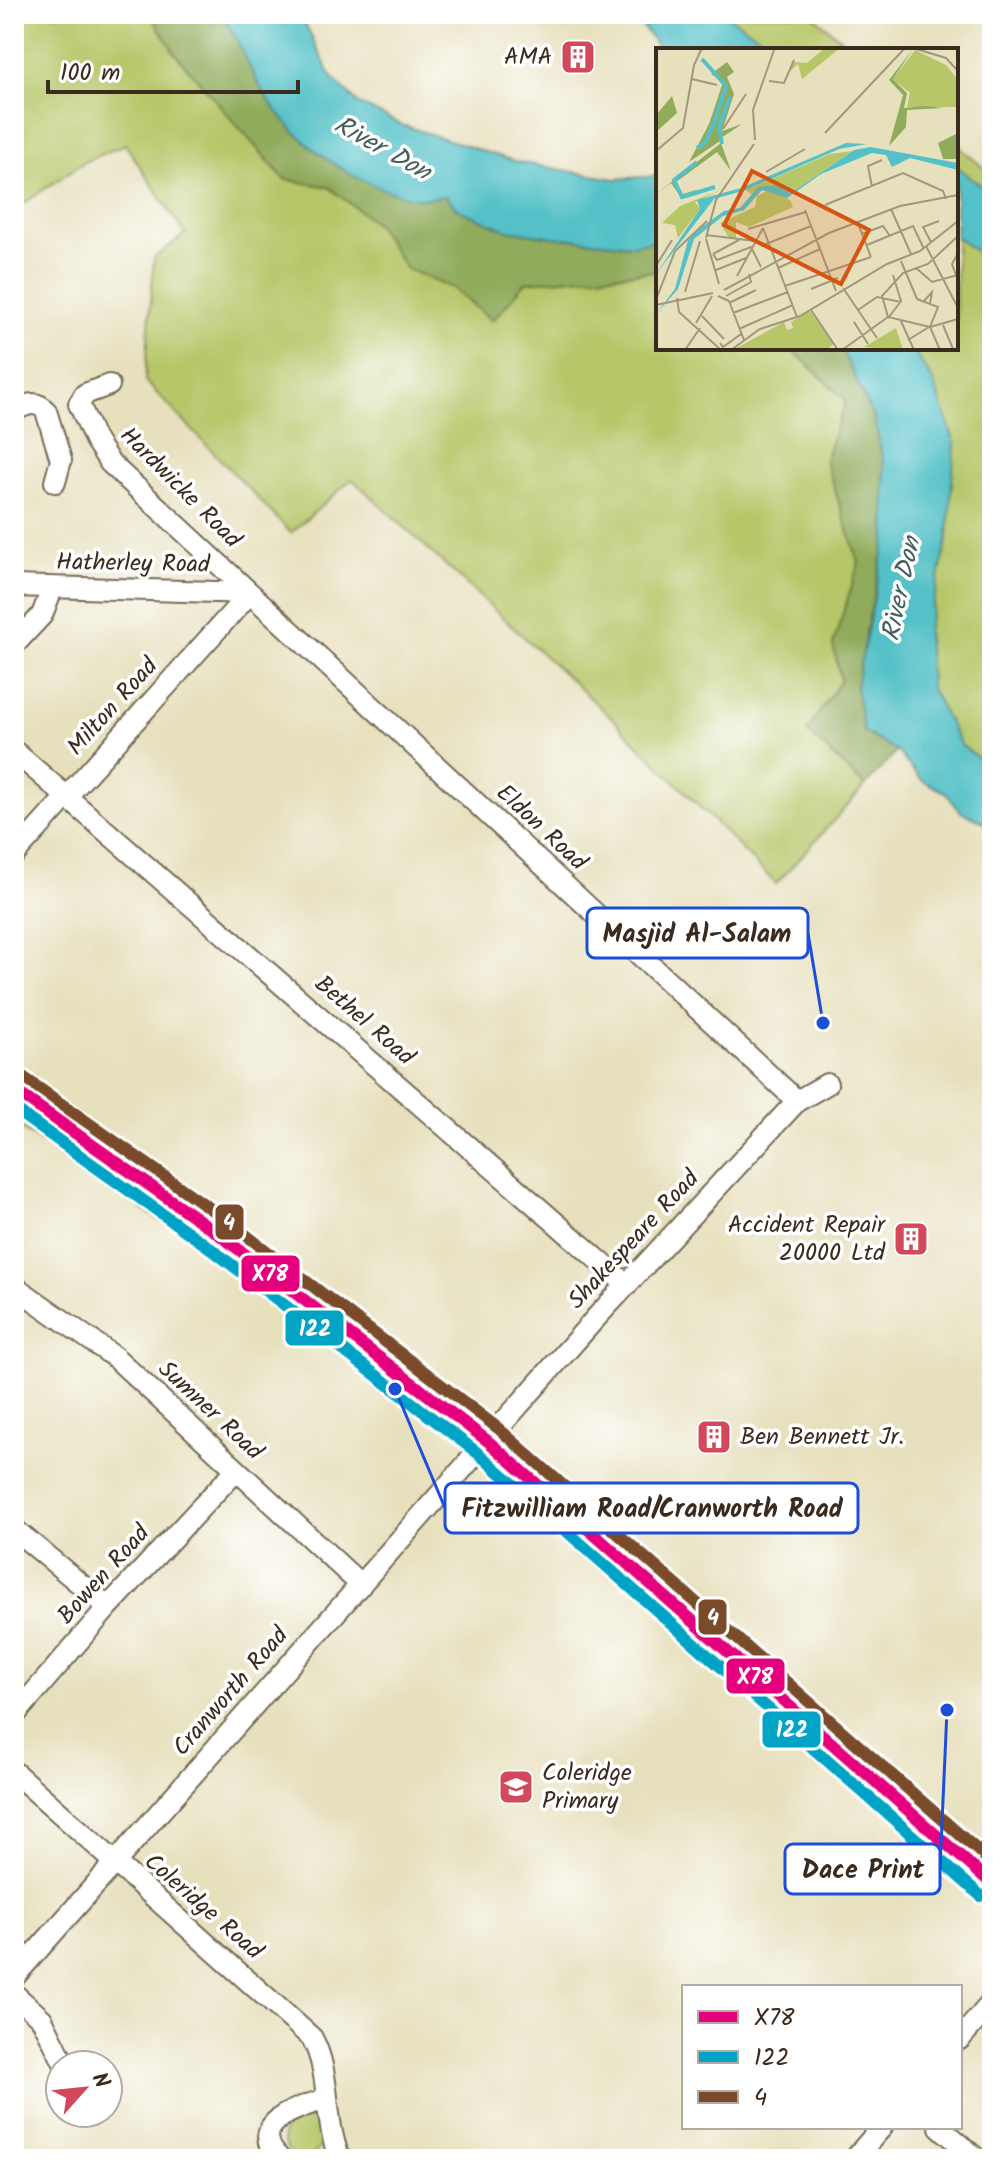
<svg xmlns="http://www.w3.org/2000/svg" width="1006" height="2173" font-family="Kalam,sans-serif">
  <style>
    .green { fill: #b6c668; stroke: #787843; stroke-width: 2 }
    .forest { fill: #90ab5c; stroke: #666a3d; stroke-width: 2 }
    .water { fill: #53c1c7; stroke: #477672; stroke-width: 2 }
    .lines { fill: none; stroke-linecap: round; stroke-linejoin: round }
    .minor-casing { stroke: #776a56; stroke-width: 24 }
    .primary-casing { stroke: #776a56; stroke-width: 34 }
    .minor { stroke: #fff; stroke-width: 20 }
    .primary { stroke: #fff; stroke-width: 30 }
    .bus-1-casing { stroke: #fff; stroke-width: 18 }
    .bus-2-casing { stroke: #fff; stroke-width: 18 }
    .bus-3-casing { stroke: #fff; stroke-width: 18 }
    .bus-1 { stroke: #e5007d; stroke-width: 12 }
    .bus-2 { stroke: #03a3c5; stroke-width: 12 }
    .bus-3 { stroke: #7a4b2a; stroke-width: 12 }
    .labels { text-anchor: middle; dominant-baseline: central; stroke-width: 7; stroke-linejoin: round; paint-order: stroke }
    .poi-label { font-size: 24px; fill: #3b2a1e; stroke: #fff; text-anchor: end }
    .street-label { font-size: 24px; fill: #3b2a1e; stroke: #fff }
    .water-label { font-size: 26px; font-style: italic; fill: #435f59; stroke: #fff }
    .inset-river { fill: none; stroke: #53c1c7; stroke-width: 4 }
    .inset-road { fill: none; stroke: #a2977d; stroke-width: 2 }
    .view { fill: #d7540e; fill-opacity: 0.15; stroke: #d7540e; stroke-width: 4 }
    .inset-edge { fill: none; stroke: #3b2a1e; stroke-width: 4 }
    .leader { fill: none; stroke: #1d4ed8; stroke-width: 3 }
    .callout-dot { fill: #1d4ed8; stroke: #fff; stroke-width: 3 }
    .callout { fill: #fff; stroke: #1d4ed8; stroke-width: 3 }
    .callout-label { font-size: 26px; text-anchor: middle; font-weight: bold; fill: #3b2a1e }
    .line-badge { stroke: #fff; stroke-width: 3 }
    .badge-label { font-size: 22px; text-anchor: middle; font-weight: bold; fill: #fff }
  </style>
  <rect width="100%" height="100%" fill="#fff"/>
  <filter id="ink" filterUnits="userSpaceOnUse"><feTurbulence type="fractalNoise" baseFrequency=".0125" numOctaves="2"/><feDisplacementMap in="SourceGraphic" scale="16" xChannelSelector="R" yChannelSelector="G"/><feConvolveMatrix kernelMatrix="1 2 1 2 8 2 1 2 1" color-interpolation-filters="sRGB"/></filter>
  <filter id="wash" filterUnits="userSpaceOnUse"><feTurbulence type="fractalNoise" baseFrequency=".006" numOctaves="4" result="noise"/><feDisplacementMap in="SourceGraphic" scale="32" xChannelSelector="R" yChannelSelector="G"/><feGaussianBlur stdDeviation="1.8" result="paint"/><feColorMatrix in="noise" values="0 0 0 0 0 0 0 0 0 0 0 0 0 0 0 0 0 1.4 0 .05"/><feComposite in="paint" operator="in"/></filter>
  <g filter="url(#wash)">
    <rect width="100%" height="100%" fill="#e7e0bd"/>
    <path class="green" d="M14,14h136l27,42 107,123 45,8 47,37 30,45 47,19 39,32 34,-38 132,-11v77h129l12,8 47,44 -21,60 34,103 -26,82 8,35 -34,51 58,55 -89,98 -163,-165 -261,-240 -61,54 -146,-152 9,-123 31,-24 -60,-90 -41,18 -70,48z
      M725,14h87l41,36h-73z
      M956,144l36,31v19l-36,-28z
      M956,237l36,26v505l-31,-23 -31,-57 -3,-58 21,-94 -15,-155 -21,-33h44z
      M14,1112l150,104 -4,5 -146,-97z
      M283 2137a20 20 0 1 1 40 0a20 20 0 1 1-40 0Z"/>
    <path class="forest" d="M150,14h70l12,15 186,170 28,-3 12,14 50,20 45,7 79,8 26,-5v31l-132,11 -34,39 -39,-33 -47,-19 -30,-45 -47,-37 -45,-8 -107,-123z
      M787,348h54l33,69 10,49 2,73 -20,92 -2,101 33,19 -32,35 -58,-55 34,-51 -8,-35 26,-82 -34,-103 21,-60 -47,-44z"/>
    <path class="water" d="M220,14h80l32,64 27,26 43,21 115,37 98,17 43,-3v64l-26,5 -79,-8 -45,-7 -50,-20 -12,-14c-9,1 -21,4 -31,2 -61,-12 -115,-51 -150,-103 -17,-26 -25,-57 -45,-81z
      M632,14h93l55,36h-89l-8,-5 -8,5h-14z
      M956,166l36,28v69l-36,-26z
      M841,348h71l21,33 22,62 -7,93 -21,94 3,57 31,58 31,23v65l-8,-11 -23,-10 -16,-20 -24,-12 -24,-29 -33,-19 -8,-46 30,-147 -2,-73 -10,-49z"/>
  </g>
  <g filter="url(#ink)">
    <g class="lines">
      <defs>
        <path id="minor" d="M109,385l-24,9 -6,10 16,36 15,23 687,638
          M14,410c13,-5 22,-11 32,1l15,49 -6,22
          M14,586l236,7
          M14,645l28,-30 10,-26
          M14,751l613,534
          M14,855l236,-262
          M14,1286l102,72 245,227
          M14,1529l94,78
          M14,1716l94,-109 127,-136
          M14,1772l298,266c20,37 11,82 28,121
          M14,1977l580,-657 203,-219 30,-17
          M14,1994l28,25 23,46
          M960,2039l32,-37
          M940,2127l37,32
          M280,2159c-37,-37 22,-53 47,-60
          M854,2159l28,-32"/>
        <path id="primary" d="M14,1090l84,57 118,85 273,210 503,442"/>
      </defs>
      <use href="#minor" class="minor-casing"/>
      <use href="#primary" class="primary-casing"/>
      <use href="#minor" class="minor"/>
      <use href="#primary" class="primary"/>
      <defs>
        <path id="bus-1" d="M14,1090l202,142 273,210 503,442"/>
        <path id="bus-2" d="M14,1109l192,136 273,209 502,442"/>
        <path id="bus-3" d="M23,1077l202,142 274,210 493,434"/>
      </defs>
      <use href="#bus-1" class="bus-1-casing"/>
      <use href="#bus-2" class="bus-2-casing"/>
      <use href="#bus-3" class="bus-3-casing"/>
      <use href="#bus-1" class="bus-1"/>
      <use href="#bus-2" class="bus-2"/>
      <use href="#bus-3" class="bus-3"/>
    </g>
  </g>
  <defs>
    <symbol id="building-square" viewBox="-11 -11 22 22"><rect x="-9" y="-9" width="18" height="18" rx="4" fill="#d1495b" stroke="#fff"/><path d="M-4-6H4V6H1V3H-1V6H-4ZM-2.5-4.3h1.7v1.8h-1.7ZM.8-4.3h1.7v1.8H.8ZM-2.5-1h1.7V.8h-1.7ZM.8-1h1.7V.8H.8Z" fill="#fff"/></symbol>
    <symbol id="school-square" viewBox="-11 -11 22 22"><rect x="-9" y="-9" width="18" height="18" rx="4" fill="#d1495b" stroke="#fff"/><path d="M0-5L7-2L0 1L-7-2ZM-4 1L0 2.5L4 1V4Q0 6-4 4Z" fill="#fff"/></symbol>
  </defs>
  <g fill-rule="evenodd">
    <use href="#building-square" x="558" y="37" width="40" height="40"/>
    <use href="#building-square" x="891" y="1219" width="40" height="40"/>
    <use href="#building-square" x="694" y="1417" width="40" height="40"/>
    <use href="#school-square" x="496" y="1767" width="40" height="40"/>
  </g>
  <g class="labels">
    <g class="poi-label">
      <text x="552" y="57">AMA</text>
      <text x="885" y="1225">Accident Repair<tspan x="885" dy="28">20000 Ltd</tspan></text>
      <text x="740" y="1437" text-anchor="start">Ben Bennett Jr.</text>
      <text x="542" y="1773" text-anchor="start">Coleridge<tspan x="542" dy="28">Primary</tspan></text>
    </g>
    <g class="street-label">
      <text transform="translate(180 488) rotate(45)">Hardwicke Road</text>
      <text transform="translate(133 564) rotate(1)">Hatherley Road</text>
      <text transform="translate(113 707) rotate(-48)">Milton Road</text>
      <text transform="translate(541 828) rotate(43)">Eldon Road</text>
      <text transform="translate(364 1021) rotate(41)">Bethel Road</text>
      <text transform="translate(634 1240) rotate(-47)">Shakespeare Road</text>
      <text transform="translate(210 1411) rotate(43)">Sumner Road</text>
      <text transform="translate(104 1575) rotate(-48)">Bowen Road</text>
      <text transform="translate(231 1692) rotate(-49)">Cranworth Road</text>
      <text transform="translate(203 1907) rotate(41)">Coleridge Road</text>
    </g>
    <g class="water-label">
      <text transform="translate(382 149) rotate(29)">River Don</text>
      <text transform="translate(902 589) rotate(-78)">River Don</text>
    </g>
  </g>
  <g transform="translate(656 48)">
    <rect width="302" height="302" fill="#e7e0bd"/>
    <path d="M169,0h15l-38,31 -4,-15 -9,8 5,-10 13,1zM259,2l31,15 12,15v27h-51l3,-14 -17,-14zM196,103l-61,42 -21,-8 -18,10 -6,-5 84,-36zM65,142l-26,12 5,7 -22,29 -3,-13 -13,-2 18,-17zM113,142l21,10 3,7 -44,20 -13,-5v17l-7,-1 -9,-15 35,-16 2,-11zM154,263l24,33 -8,6h-93l51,-28 3,8 6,-2 -2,-6zM240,280l7,22 -39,-3z" fill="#b6c668"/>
    <path d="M257,1l-20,30 14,14 -3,15 20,-2 20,2 -37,2 -1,17 -17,19 14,-51 -14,-15zM71,14l7,10 -7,5 7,17 -12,37 20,-7 -21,14v-11l8,-30 -11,28 2,16 -31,21 20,-38 14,-42 -12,-8zM16,48l5,17 -21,19v-17zM302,85v26h-15l-5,-16zM65,95l10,28 -14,-19 -41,30 7,12 13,-4 3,4 -17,5 -11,-16 -15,11z" fill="#90ab5c"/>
    <path d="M190,95l21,1 -28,5 -93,41 -32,9 -58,75 44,-65 -3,-9 44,-12zM215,99l87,16v7l-48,-12 -18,9 -6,-12 -14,-2 -51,21 -34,24 -25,-8 -18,20 -21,6 -29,23 -16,50 -22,25 19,-25 13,-49 11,-11 25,-18 16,-3 18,-21 16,-2 17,8 63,-43z" fill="#53c1c7"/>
    <path class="inset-river" d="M66,96l-3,-17 11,-30M41,100l8,-5 9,-20 12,-37 -24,-27M41,114l-23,18 8,17 33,-10"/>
    <path class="inset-road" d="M257,0l33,10 12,13M36,31l25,6M113,33l15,2 10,-23M67,81l23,-35M169,85l80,-85M99,92l-2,-30 21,-60M0,103l27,-23 11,-63 8,-17M110,124l39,-23M216,139l-4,-21 14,-6M169,157l78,-32 40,18 3,8M235,161l20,45M149,162l31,81M201,173l14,36M107,180l34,89M92,181l58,-17M206,186l21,-8 7,10M50,187l49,6M50,190l10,-38 38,-56M50,191l13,45M275,194l-8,-15 16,-6M211,197l46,-19 11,23M105,198l50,-20M270,198l32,62M302,205l-6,11 6,17M57,206l4,6 34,-13 10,20M57,206l26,-14M245,213l16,38M0,218l16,-26M122,220l42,-19M260,220l16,14 26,-7M60,222l30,-12M81,228l26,-48M129,238l86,-29M187,240l34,50M155,241l27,-11M68,242l105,-57 71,-27 58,-11M29,244l15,-51M62,248l11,5 15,39M70,248l25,-14 -2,-8M1,249l18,-46 32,-30M21,250l2,14 42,38M261,251l21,8 -8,20M268,253l8,-9 -2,12M73,255l27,-13M0,257l57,-12M155,262l27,40M202,262l19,-13 24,5M77,265l55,-21M46,268l22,23M233,269l12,-16 -8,-26M244,271l14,31M198,274l14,22M40,275l16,-27M287,277l10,24M274,279l-42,-10 -6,-21 21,-23 25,-9 30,-28M274,279l28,-8M274,279l10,23M83,281l54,-24M252,292l21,-13M64,295l3,4 18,-13M29,302l15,-22M75,302l29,-21 40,-13 87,-52 33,-13 38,-30M186,302l46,-33"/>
    <path class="view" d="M96,123l117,59 -28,54 -117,-59z"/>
    <rect width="302" height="302" class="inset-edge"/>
  </g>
  <path class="leader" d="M823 1023L808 933M395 1389L445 1508M947 1710L940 1869"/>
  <g class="callout-dot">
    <circle cx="823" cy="1023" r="8"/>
    <circle cx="395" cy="1389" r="8"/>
    <circle cx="947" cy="1710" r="8"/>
  </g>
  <g class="callout">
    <rect x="587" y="908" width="221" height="50" rx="8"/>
    <rect x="445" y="1483" width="413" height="50" rx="8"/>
    <rect x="785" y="1844" width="155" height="50" rx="8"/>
  </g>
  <g class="callout-label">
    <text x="697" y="942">Masjid Al-Salam</text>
    <text x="652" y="1517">Fitzwilliam Road/Cranworth Road</text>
    <text x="863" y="1878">Dace Print</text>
  </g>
  <g class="line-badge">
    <rect x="214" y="1203" width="31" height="38" rx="8" fill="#7a4b2a"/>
    <rect x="240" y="1254" width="61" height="39" rx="8" fill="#e5007d"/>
    <rect x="284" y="1309" width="61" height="38" rx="8" fill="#03a3c5"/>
    <rect x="697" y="1598" width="31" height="38" rx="8" fill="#7a4b2a"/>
    <rect x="725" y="1657" width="61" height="38" rx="8" fill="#e5007d"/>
    <rect x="761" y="1710" width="61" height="39" rx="8" fill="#03a3c5"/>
  </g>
  <g class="badge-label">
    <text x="229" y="1230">4</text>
    <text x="270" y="1281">X78</text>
    <text x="315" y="1336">122</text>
    <text x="713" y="1625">4</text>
    <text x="755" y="1684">X78</text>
    <text x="792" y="1737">122</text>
  </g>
  <rect width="1006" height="2173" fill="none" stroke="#fff" stroke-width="48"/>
  <rect x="682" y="1985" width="280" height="144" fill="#ffffff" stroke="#b1aaa5" stroke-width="2"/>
  <rect x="698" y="2011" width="40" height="12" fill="#e5007d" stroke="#b1aaa5" stroke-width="2"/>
  <text x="754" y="2025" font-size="24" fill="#3b2a1e">X78</text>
  <rect x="698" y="2051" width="40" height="12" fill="#03a3c5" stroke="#b1aaa5" stroke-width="2"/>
  <text x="754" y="2065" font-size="24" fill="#3b2a1e">122</text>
  <rect x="698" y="2091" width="40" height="12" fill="#7a4b2a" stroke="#b1aaa5" stroke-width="2"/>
  <text x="754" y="2105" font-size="24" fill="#3b2a1e">4</text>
  <g transform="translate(84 2089) rotate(63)"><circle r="38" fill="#ffffff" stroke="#b1aaa5" stroke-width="2"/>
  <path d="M0-6L14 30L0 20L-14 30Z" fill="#d1495b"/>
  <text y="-12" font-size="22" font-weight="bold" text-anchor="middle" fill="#3b2a1e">N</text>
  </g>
  <path d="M48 80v12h250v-12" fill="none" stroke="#3b2a1e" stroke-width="4"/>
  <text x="60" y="80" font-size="24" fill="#3b2a1e" stroke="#ffffff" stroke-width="6" paint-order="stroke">100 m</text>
</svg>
